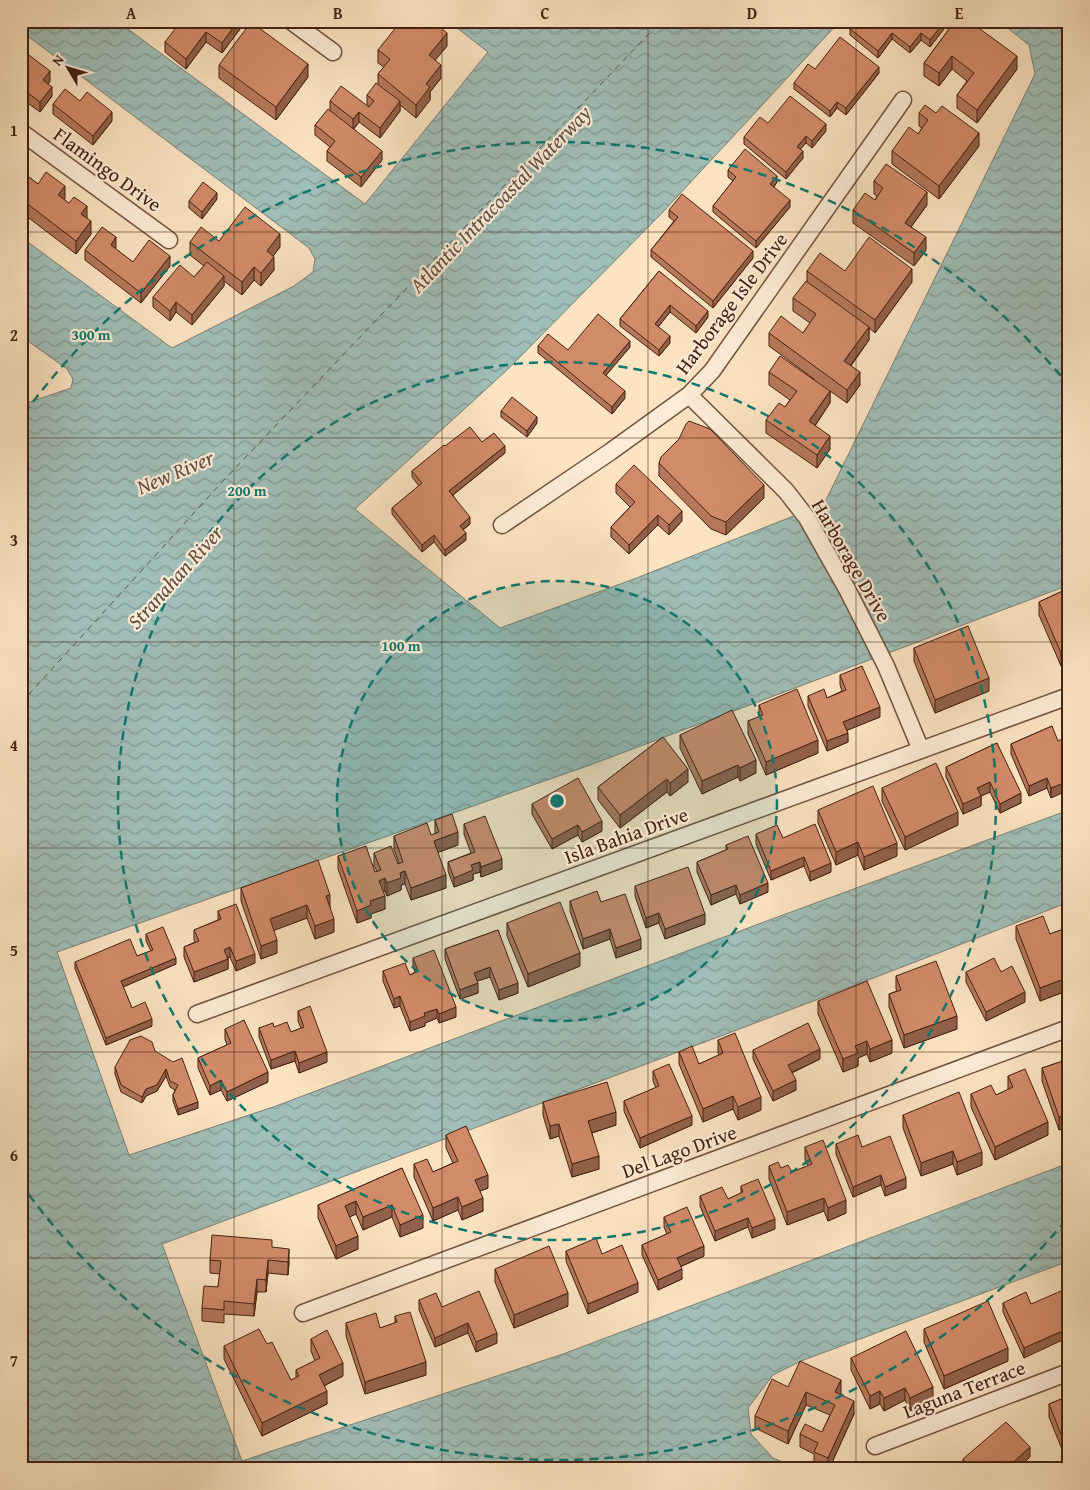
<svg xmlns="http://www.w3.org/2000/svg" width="1090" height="1490" font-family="'Gentium Book Plus',serif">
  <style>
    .water { fill: url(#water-waves); stroke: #7b7f76 }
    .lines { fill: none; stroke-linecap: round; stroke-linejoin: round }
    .ferry { stroke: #604f45; stroke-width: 1; stroke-dasharray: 6 5; stroke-linecap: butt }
    .street-casing { stroke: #72513f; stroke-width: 19 }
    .street { stroke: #fdedd7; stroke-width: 16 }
    .wall { fill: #b5785a; stroke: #442013 }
    .shaded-wall { fill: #93614a; stroke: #442013 }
    .building { fill: #d28b69; stroke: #442013 }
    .grid { fill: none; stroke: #442013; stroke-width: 1; stroke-opacity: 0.55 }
    .ring { fill: none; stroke: #0f766e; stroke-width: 2.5; stroke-dasharray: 9 6 }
    .labels { text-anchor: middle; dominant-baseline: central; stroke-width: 4.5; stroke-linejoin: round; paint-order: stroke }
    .street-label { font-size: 20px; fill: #442013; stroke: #fdedd7 }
    .water-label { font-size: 21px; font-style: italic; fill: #604f45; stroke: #fdedd7 }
    .centre { fill: #0f766e; stroke: #fdedd7; stroke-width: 2.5 }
    .ring-label { font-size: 15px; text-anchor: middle; font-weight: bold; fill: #0f766e; stroke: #fdedd7; stroke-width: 4.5; stroke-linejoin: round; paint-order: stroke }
    .neatline { fill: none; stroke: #442013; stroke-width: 2 }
    .grid-label { font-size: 16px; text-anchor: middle; font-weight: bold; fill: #442013 }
  </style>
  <defs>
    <pattern id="water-waves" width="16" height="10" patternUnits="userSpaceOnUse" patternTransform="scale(1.25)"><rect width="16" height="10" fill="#a0beb8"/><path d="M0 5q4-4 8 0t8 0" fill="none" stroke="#849a94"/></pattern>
  </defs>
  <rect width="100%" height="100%" fill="#fce4c2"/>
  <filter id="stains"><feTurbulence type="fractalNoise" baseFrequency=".004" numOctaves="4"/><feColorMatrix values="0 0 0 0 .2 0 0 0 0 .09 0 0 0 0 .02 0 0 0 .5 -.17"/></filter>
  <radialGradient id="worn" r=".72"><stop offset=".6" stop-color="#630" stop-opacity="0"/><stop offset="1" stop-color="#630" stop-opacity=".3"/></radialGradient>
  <path class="water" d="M21,21h96l248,183 123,-152 -40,-31h392l-177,191 -156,158 -152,139 145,119 134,-49 190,-75 211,-430 -6,-29 -30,-24h70v564l-479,180 -533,187 72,203 147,-49 496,-187 297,-109v92c-301,119 -604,229 -907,342l80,217 321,-107 506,-191v98l-268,100 -28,14 -25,33 3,26 22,24 26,11h-778v-1064l50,-17 2,-9 -6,-10 -46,-33v-99l151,111 122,-62 19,-14 2,-13 -6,-11 -288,-217z"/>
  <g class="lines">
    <path class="ferry" d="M21,703l202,-222 438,-460"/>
    <defs>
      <path id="street" d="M291,21l42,31
        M21,132l148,108
        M689,395l97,96 21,27 40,71 39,77 35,84
        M502,525l108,-73 79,-57 23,-24 191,-271
        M197,1014l872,-318
        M303,1313l766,-285
        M875,1446l194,-74"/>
    </defs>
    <use href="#street" class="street-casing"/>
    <use href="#street" class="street"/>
  </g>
  <path class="wall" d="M167,21h13l-5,7z
    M240,21v8l-18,24 -16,-11 -20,27 -21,-17v-10z
    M950,21l-20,26 -9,-7 -11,13 -18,-14 -14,19 -28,-23v-6z
    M955,21l62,48 -40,54 -20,-15v-13l10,-14 -15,-12 -13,17 -15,-10v-13z
    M447,46l-12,14 6,18 -11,14v8l-14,18 -16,-13v6l-20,27 -21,-16 -5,7 28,31 -21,27 -34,-26v-10l3,-4 -15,-12v-10l15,-15v-9l39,6 -2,-3v-9l11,-11v-10l6,-7 -6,-4v-13z
    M21,49l29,32 -2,3 4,12 -12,16 -19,-14z
    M219,65l89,12 -32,43 -57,-42z
    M815,69l64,4 -33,42 -9,-7 -7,9 -36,-28v-6z
    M53,104l59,17 -19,24 -40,-31z
    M919,113h17l43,33 -40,53 -47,-35v-13l26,-17 4,-6 -3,-2z
    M768,123l58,8 -14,17 -6,-5 -6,6 3,9 -17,21 -42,-35v-7z
    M728,170l49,12 -3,5 16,20 -34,41 -43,-36v-6l20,-25 -5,-4z
    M21,171l17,13 27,15 -1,1 23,19 4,15 -15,20 -55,-42z
    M874,181l53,24 -16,22 15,23 -12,16 -61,-43v-13l22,-10 2,-4 -3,-2z
    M217,199l-15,20 -13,-11v-7z
    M669,210l84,48 -40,50 -62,-51v-7l23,-29 -5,-4z
    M219,241l61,6 -7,9 1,14 -13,16 -7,-6 -12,15 -18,-14v5l-32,39 -16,-13 -6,9 -17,-14v-10l41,-20 10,-11 -14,-11v-13z
    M116,247l-1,2 18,13 37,4 -29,37 -56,-43v-10z
    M659,271l49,46 -12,16 -26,-21 -12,15 12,16 -11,13 -39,-30v-7z
    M807,271h38l67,11 -37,51 -6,-5v12l-18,26 9,19 -13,18 -17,-12v12l-15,23 15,23 -13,19 -51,-35v-13l19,-13 5,-7 -21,-15v-13l45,7 -45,-33v-13h34l7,-10 -17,-12v-13l14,-16z
    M538,346l30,4 62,-3 -24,28 19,23 -13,16 -74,-61z
    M501,411l36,12 -10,14 -26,-20z
    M482,442l23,11 -52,42 17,29 -7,6 3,10 -21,16 -11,-14 -12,10 -30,-38v-6l27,-22 -7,-9v-6l33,-25z
    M659,463l105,35 -38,37 -15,-6 -52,-53z
    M616,484l66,37 -13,14 -11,-10 -29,29 -18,-17v-10l19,-20 -14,-14z
    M1069,588l-8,78 -22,-51v-13z
    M914,648l75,43 -54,22 -21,-52z
    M840,675l40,42 -33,13 1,12 -21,9 -19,-45v-10l19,2 15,-7 -2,-6z
    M759,705l59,48 -52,22 -18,-41v-13l11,-4z
    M1052,726l-1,72 -4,-10 -18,8 -18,-42v-10z
    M680,735l76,38 -16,8 -2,-4 -36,17 -22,-46z
    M663,737l25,45 -18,14 -3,-4 -47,36 -22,-28v-13z
    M997,743l24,60 -21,10 -10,-21 -9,4v10l-18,8 -17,-37v-10z
    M882,788l76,37 -53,25 -23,-49z
    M532,804l70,27 -20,11 -4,-7 -26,14 -20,-35z
    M818,810l79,46 -33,14 -6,-15 -22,10 -18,-42z
    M435,820l23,25 -20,7 8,36 -35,12 -6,-16 -4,1v5l-14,6 -2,-5 -2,1 2,17 -14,5v4l-14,5 -19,-54v-13l37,16 2,-1 -3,-5v-13l24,11 1,-1 -5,-14v-13l37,-1 4,-1z
    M464,824l38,45 -21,8 -1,-5 -7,2v6l-19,7 -6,-16v-9l23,-9 -7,-19z
    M756,834l27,4 48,34 -21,9 -6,-15 -33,14 -15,-36z
    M726,845l42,47 -28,12 -4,-10 -25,11 -14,-33v-10l29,-12z
    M635,886l70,38 -40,15 -6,-16 -13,5 -11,-32z
    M241,888l89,19 4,25 -19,7 -8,-21 -33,12 3,23 -16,6 -20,-58z
    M570,901l31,1 40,47 -25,9 -6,-19 -27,10 -13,-38z
    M218,911l37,52 -19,8 -6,-14 -2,1v11l-34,13 -10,-25v-10l11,-5 -1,-2v-10l24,-10z
    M507,923l73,43 -52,21 -21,-51z
    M1016,926l34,8 19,-7v63l-29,11 -24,-62z
    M498,930l20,63 -19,7 -9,-23 -13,4 1,12 -18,6 -15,-40v-10z
    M146,934l30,30 -53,23 9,21 20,18 -46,19 -31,-76v-7l62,-6 14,-5 -5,-10z
    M413,958l43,59 -17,6 -2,-5 -12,5v3l-15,5 -10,-25 -6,2 -11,-27v-10l27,4 5,-3 -2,-5z
    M966,972h35l24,30 -39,19 -20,-39z
    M896,976l61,53 -53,19 -15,-41v-13l8,-3 -1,-2z
    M818,1001l74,52 -22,9 -3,-8 -9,4v8l-15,6 -25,-58z
    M298,1011l29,51 -28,11 -4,-12 -24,8 -12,-32v-9l15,-1 17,5 10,-4 -3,-7z
    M225,1029l43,53 -41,19 -6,-11 -11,5 -12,-27v-10l29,-13 -2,-6z
    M718,1040l43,70 -23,10 -5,-11 -30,13 -24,-58v-12l20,12 20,-9 -1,-2z
    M753,1050l67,9 -28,14 4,17 -23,11 -20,-42z
    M155,1051l43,57 -20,7 -5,-14v-6l2,-5 -5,-3 -4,-11 -9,15 -11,5 -4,7 -21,-11 -6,-18v-7z
    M1069,1059v68l-10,3 -17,-49v-13z
    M653,1071l39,54 -52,23 -16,-37v-10l32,-13 -3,-7z
    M1008,1076l40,59 -53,25 -24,-53v-13l25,1 12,-5z
    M543,1102l73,23 -24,8 7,36 -27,8 -13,-41 -9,3 -7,-24z
    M903,1115l79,50 -25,10 -4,-11 -32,12 -18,-48z
    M446,1135l42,53 -8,3 3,20 -21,9 -4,-10 -25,11 -19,-44v-13l19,8 20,-9 -7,-15z
    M836,1144l26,3 44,41 -21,8 -4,-11 -28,12 -17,-43z
    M805,1147l41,66 -18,8 -4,-10 -37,14 -18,-46v-13l12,2 11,4 16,-6 -3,-6z
    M402,1168l21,60 -23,9 -8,-20 -29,13 -7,-16 -7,3 9,32 -22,10 -18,-41v-13z
    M741,1186l34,43 -23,9 -4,-11 -33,14 -15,-35v-10l28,3 13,-6z
    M664,1217l40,39 -24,11 2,12 -24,11 -16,-35v-10l25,-11 -3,-7z
    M272,1248l17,14 -1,13 -20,-2 -2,19h-9l-3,24 -30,-2v9l-22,-2v-13l16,-21 2,-13 -10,-1v-13z
    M566,1251l36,3 36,38 -50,22 -22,-53z
    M495,1269l73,37 -54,22 -19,-46z
    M419,1300l23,7 55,36 -21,9 -8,-19 -33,14 -16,-37z
    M1003,1303l28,1 -7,54 -21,-46z
    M395,1316l31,59 -61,19 -19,-58v-13l34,5 15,-5z
    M924,1329l84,32 -64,28 -20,-47z
    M311,1339l32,37 -19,10 3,18 -65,32 -38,-77v-13l43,-2 24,36 5,-2v-8l19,-9 -4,-10z
    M851,1358l82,41 -23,12 -5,-11 -21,11 -4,-7 -10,5 -19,-39z
    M788,1387l53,6 -1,2 14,19 -25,55h-6l-9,-4v-11l-14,-7v-13l22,-2 8,-17 -24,-10 -18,39 -33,-16v-12z
    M1069,1396l-2,66 -18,-45v-13z
    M1030,1457l-13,12h-54v-10z"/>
  <path class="shaded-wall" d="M175,21h5l-5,7z
    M238,21h2v8l-18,24v-10z
    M945,21h5l-20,26v-7z
    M206,32v10l-20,27v-10z
    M447,33v13l-18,22v-13z
    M892,33v6l-14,19v-7z
    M921,33v7l-11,13v-6z
    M952,56v13l-13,17v-13z
    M1017,56v13l-40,54v-13z
    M308,64v13l-32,43v-13z
    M441,65v13l-11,14v8l-14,18v-13l10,-21z
    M879,67v6l-33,42v-7z
    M50,71v10l-7,9v-10z
    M52,87v9l-12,16v-10z
    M400,101v10l-20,27v-10z
    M837,102v6l-7,9v-6z
    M112,112v9l-19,24v-9z
    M359,112v10l-6,7v-10z
    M826,124v7l-14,17v-7z
    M979,133v13l-40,53v-13z
    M806,136v7l-9,10v-6z
    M382,151v9l-21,27v-10z
    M803,151v7l-17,21v-7z
    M777,176v6l-7,9v-7z
    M65,186v13l-7,9v-13z
    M927,192v13l-22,30v-12z
    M217,193v6l-15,20v-7z
    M790,200v7l-34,41v-7z
    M87,206v13l-6,-5z
    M91,221v13l-15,20v-13z
    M280,234v13l-13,17v-13z
    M116,237v10l-5,8v-10z
    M926,237v13l-12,16v-13z
    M753,251v7l-40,50v-7z
    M170,256v10l-29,37v-10z
    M274,257v13l-13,16v-13z
    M254,267v13l-12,15v-13z
    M912,269v13l-37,51v-13z
    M224,276v10l-32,39v-10z
    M176,302v10l-6,9v-10z
    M670,305v7l-15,19v-7z
    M708,311v6l-12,16v-7z
    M869,327v13l-25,34v-13z
    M670,336v7l-11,13v-6z
    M630,341v6l-27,32v-6z
    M860,372v13l-13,18v-13z
    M625,391v7l-13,16v-7z
    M830,391v12l-21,31v-13z
    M537,417v6l-10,14v-6z
    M830,436v13l-13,19v-13z
    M505,446v7l-56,45v-7z
    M764,485v13l-38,37v-13z
    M682,511v10l-13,14v-10z
    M658,515v10l-29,29v-9z
    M470,517v7l-10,8v-6z
    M466,533v7l-21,16v-6z
    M434,535v7l-12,10v-7z
    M1069,649v13l-8,4v-13z
    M989,678v13l-54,22v-13z
    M880,707v10l-37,15v-10z
    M848,733v9l-21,9v-10z
    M818,740v13l-52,22v-13z
    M756,760v13l-16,8v-13z
    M738,765v12l-36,17v-13z
    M688,769v13l-18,14v-13z
    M1047,778v10l-18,8v-10z
    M667,779v13l-47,36v-13z
    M1069,781v9l-18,8v-10z
    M990,782v10l-9,4v10l-18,8v-10l14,-16z
    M1021,793v10l-21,10v-9z
    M958,812v13l-53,25v-13z
    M602,821v10l-20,11v-10z
    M578,825v10l-26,14v-10z
    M458,832v13l-24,9v-13z
    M858,842v13l-22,10v-13z
    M897,843v13l-33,14v-13z
    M804,857v9l-33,14v-9z
    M502,859v10l-21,8v-10z
    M480,862v10l-7,2v6l-19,7v-9l17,-13z
    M831,863v9l-21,9v-9z
    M405,871v13l-4,1v5l-14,6v-13l13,-10z
    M446,875v13l-35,12v-12z
    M385,878v13l-6,2v-12z
    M768,883v9l-28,12v-9z
    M736,885v9l-25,11v-10z
    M330,895v13l-4,-12z
    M385,896v13l-14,5v4l-14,5v-12l13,-10z
    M307,905v13l-37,14v-13z
    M659,913v10l-13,5v-10z
    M705,914v10l-40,15v-10z
    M334,919v13l-19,7v-13z
    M610,929v10l-27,10v-10z
    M641,939v10l-25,9v-10z
    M277,940v13l-16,6v-13z
    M230,947v10l-6,2v-9z
    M580,953v13l-52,21v-13z
    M255,954v9l-19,8v-10z
    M176,958v6l-55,24v-7z
    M228,959v10l-34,13v-10z
    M490,967v10l-16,5v-9z
    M1069,977v13l-29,11v-13z
    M478,983v10l-18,6v-9z
    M518,983v10l-19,7v-10z
    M1025,992v10l-39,19v-9z
    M400,996v10l-6,2v-9z
    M456,1007v10l-17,6v-9z
    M437,1009v9l-12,5v3l-15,5v-9l14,-9z
    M957,1016v13l-53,19v-13z
    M152,1019v7l-46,19v-7z
    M892,1040v13l-22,9v-13z
    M867,1041v13l-9,4v8l-15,6v-13l12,-13z
    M820,1049v10l-32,15v-9z
    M295,1051v10l-24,8v-9z
    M327,1052v10l-28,11v-10z
    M166,1069v7l-9,15 -11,5 -4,7v-6l4,-8z
    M268,1072v10l-41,19v-9z
    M221,1080v10l-11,5v-9z
    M796,1080v10l-23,11v-10z
    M733,1096v13l-30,13v-13z
    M761,1097v13l-23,10v-13z
    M198,1102v6l-20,7v-6z
    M616,1112v13l-28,9v-13z
    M1069,1114v13l-10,3v-13z
    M692,1116v9l-52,23v-10z
    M1048,1122v13l-53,25v-13z
    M559,1124v12l-9,3v-13z
    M953,1151v13l-32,12v-13z
    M982,1152v13l-25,10v-13z
    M599,1156v13l-27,8v-13z
    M488,1175v13l-13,5v-13z
    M881,1175v10l-28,12v-10z
    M906,1178v10l-21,8v-9z
    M458,1197v13l-25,11v-13z
    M483,1198v13l-21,9v-13z
    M824,1198v13l-37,14v-13z
    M846,1200v13l-18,8v-13z
    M356,1201v13l-11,5v-13z
    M392,1205v12l-29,13v-13z
    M423,1215v13l-23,9v-12z
    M748,1218v9l-33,14v-10z
    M775,1219v10l-23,9v-10z
    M358,1236v13l-22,10v-13z
    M704,1246v10l-27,12v-10z
    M289,1249v13l-1,13v-13z
    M268,1260v13l-2,19v-12z
    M682,1269v10l-24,11v-10z
    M257,1279v13l-3,24v-12z
    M638,1283v9l-50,22v-10z
    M568,1293v13l-54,22v-13z
    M468,1323v10l-33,14v-9z
    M1069,1328v9l-45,21v-10z
    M497,1333v10l-21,9v-10z
    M1008,1348v13l-64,28v-13z
    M426,1362v13l-61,19v-12z
    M343,1363v13l-24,12v-13z
    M841,1380v13l-6,12v-13z
    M933,1387v12l-23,12v-13z
    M905,1388v12l-21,11v-13z
    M327,1391v13l-65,32v-13z
    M880,1391v13l-10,5v-13z
    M806,1392v13l-18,39v-13z
    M854,1401v13l-25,55h-1v-11z
    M1030,1447v10l-13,12h-11z
    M1069,1448v13l-2,1v-13z"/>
  <path class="building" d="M181,21h57l-16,22 -16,-11 -20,27 -21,-17z
    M401,21h32l14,12 -18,22 12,10 -15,19 4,3 -14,18 -38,-31 12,-15 -12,-9z
    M856,21h89l-15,19 -9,-7 -11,14 -18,-14 -14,18 -28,-22z
    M955,21h14l48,35 -40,54 -20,-15 17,-22 -22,-17 -13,17 -15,-10z
    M251,22l57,42 -32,43 -57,-42z
    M840,37l39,30 -33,41 -9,-6 -7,9 -36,-28 14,-19 7,5z
    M21,49l29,22 -7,9 9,7 -12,15 -19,-14z
    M376,83l24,18 -20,27 -21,-16 -6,7 -23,-18 11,-15 28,21 5,-6 -7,-6z
    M65,89l15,12 7,-9 25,20 -19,24 -40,-32z
    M790,96l36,28 -14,17 -6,-5 -9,11 6,4 -17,21 -42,-35 16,-20 8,6z
    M925,105l11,8 6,-7 37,27 -40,53 -47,-35 17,-24 9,7 10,-14 -9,-7z
    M328,109l54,42 -21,26 -34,-26 8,-10 -20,-16z
    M745,149l32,27 -7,8 20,16 -34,41 -43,-35 23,-29 -8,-7z
    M886,164l41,28 -22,31 21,14 -12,16 -61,-43 12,-17 10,7 8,-12 -9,-7z
    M21,171l17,13 8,-12 19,14 -7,9 11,8 5,-6 13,9 -6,8 10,7 -15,20 -55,-42z
    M203,182l14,11 -15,19 -13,-11z
    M682,194l71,57 -40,50 -62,-51 27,-33 -9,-7z
    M245,207l35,27 -13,17 7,6 -13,16 -7,-6 -12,15 -52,-40 11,-15 18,14z
    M102,227l14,10 -5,8 22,17 16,-22 21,16 -29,37 -56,-43z
    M869,237l43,32 -37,51 -68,-49 13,-18 25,18z
    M207,262l17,14 -32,39 -16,-13 -6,9 -17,-14 27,-32 14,12z
    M659,271l49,40 -12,15 -26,-21 -15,19 15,12 -11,14 -39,-31z
    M806,281l63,46 -25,34 16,11 -13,18 -78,-57 12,-17 22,17 13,-19 -23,-16z
    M598,314l32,27 -27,32 22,18 -13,16 -74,-61 10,-12 20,16z
    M780,356l50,35 -21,30 21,15 -13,19 -51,-35 13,-17 6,4 12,-16 -28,-19z
    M512,397l25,20 -10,14 -26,-20z
    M689,421l21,8 54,56 -38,37 -15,-6 -52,-53 2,-6 18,-18 7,-15z
    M470,427l12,15 12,-9 11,13 -56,45 21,26 -10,9 6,7 -21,17 -11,-15 -12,10 -30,-37 30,-25 -10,-12 32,-26 1,1z
    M634,465l48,46 -13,14 -11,-10 -29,30 -18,-18 24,-25 -19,-18z
    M1069,588v61l-8,4 -22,-51z
    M968,626l21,52 -54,22 -21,-52z
    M862,666l18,41 -37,15 5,11 -21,8 -19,-45 16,-7 3,9 19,-8 -6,-15z
    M797,689l21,51 -52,22 -18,-41 15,-6 -4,-10z
    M732,710l24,50 -16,8 -2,-3 -36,16 -22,-46z
    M1052,726l6,15 9,-4 2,3v41l-18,7 -4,-10 -18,8 -18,-42z
    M663,737l25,32 -18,14 -3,-4 -47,36 -22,-28z
    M997,743l24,50 -21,11 -10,-22 -13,6 4,8 -18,8 -17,-37z
    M936,763l22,49 -53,25 -23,-49z
    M578,778l24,43 -20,11 -4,-7 -26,14 -20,-35z
    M873,786l24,57 -33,14 -6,-15 -22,10 -18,-42z
    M452,814l6,18 -24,9 12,34 -35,13 -6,-17 -5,2 1,5 -14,5 -2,-5 -6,3 6,15 -15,5 1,4 -14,6 -19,-55 28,-10 9,26 6,-2 -7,-17 17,-7 7,18 5,-2 -9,-26 33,-13 4,12 8,-3 -4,-12z
    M485,816l17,43 -21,8 -1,-5 -9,3 2,5 -19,8 -6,-16 27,-10 -11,-28z
    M815,824l16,39 -21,9 -6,-15 -33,14 -15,-37 21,-9 6,13z
    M748,836l20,47 -28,12 -4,-10 -25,10 -14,-33 31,-13 -2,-4z
    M318,860l12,35 -4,1 8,23 -19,7 -8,-21 -37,14 7,21 -16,6 -20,-58z
    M688,867l17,47 -40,15 -6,-16 -13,5 -11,-32z
    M597,891l4,11 24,-8 16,45 -25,9 -6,-19 -27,10 -13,-38z
    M560,902l20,51 -52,21 -21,-51z
    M236,904l19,50 -19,7 -6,-14 -6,3 4,9 -34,13 -10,-25 15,-6 -5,-11 27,-11 -3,-8z
    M1043,916l7,18 19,-7v50l-29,11 -24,-62z
    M163,927l13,31 -55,23 11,27 13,-6 7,17 -46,19 -31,-76 55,-23 7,17 16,-6 -7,-16z
    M498,930l20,53 -19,7 -9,-23 -16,6 4,10 -18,7 -15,-41z
    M434,950l22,57 -17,7 -2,-5 -13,4 1,3 -15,6 -10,-26 -6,3 -11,-28 22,-8 5,12 8,-4 -5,-13z
    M994,958l7,14 11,-6 13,26 -39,20 -20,-40z
    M936,961l21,55 -53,19 -15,-41 12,-4 -5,-14z
    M867,981l25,59 -22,9 -3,-8 -12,5 3,7 -15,6 -25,-58z
    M310,1006l17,46 -28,11 -4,-12 -24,9 -12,-32 14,-5 1,4 13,-5 4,10 13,-5 -6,-16z
    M244,1020l24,52 -41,20 -6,-12 -11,6 -12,-28 33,-15 -6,-14z
    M808,1023l12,26 -32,16 8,15 -23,11 -20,-41z
    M735,1033l26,64 -23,10 -5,-11 -30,13 -24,-57 13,-6 7,18 24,-11 -5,-13z
    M141,1036l11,6 3,9 18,11 9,-4 16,44 -20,7 -5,-14 5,-10 -8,-4 -4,-12 -9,16 -11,4 -4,8 -21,-12 -6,-18 15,-27z
    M1069,1059v55l-10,3 -17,-49z
    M669,1064l23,52 -52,22 -16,-37 35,-15 -6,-15z
    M1025,1069l23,53 -53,25 -24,-53 20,-9 5,10 17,-8 -5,-11z
    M607,1082l9,30 -28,9 11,35 -27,8 -13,-40 -9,2 -7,-24z
    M959,1092l23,60 -25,10 -4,-11 -32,12 -18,-48z
    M466,1126l22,49 -13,5 8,18 -21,9 -4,-10 -25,11 -19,-44 13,-5 6,13 25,-11 -12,-26z
    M858,1135l4,12 28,-11 16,42 -21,9 -4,-12 -28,12 -17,-43z
    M823,1140l23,60 -18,8 -4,-10 -37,14 -18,-46 9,-4 3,6 7,-3 4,7 20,-8 -7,-17z
    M402,1168l21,47 -23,10 -8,-20 -29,12 -7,-16 -11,5 13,30 -22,10 -18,-41z
    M758,1179l17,40 -23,9 -4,-10 -33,13 -15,-35 22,-9 6,12 15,-7 -2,-6z
    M687,1207l17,39 -27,12 5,11 -24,11 -16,-35 29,-13 -7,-15z
    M212,1235l60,5v7l17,2 -1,13 -20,-2 -2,20 -9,-1 -3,25 -30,-3v9l-22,-2 2,-22 14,1 3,-26 -11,-1z
    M596,1238l6,16 20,-9 16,38 -50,21 -22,-53z
    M549,1246l19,47 -54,22 -19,-46z
    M479,1291l18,42 -21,9 -8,-19 -33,15 -16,-38 17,-7 6,14z
    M1061,1291l8,17v20l-45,20 -21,-45 23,-11 5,12z
    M988,1301l20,47 -64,28 -20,-47z
    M410,1312l16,50 -61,20 -19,-59 30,-10 4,15 17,-6 -2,-6z
    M259,1329l8,15 5,-2 19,38 8,-4 -3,-6 24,-12 -9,-19 16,-9 16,33 -24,12 8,16 -65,32 -38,-77z
    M906,1331l27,56 -23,11 -5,-10 -21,10 -4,-7 -10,5 -19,-38z
    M800,1361l41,19 -6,12 19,9 -26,57 -14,-6 4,-9 -18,-9 5,-10 17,8 13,-27 -29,-13 -18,39 -33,-15 17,-37 16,8z
    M1069,1396v52l-2,1 -18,-45z
    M1006,1422l24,25 -24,22h-43l5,-4 -5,-6z"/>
  <path class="grid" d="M234,21v1448M442,21v1448M648,21v1448M856,21v1448M21,232h1048M21,438h1048M21,642h1048M21,848h1048M21,1052h1048M21,1258h1048"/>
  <circle cx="557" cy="801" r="220" fill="#0f766e" fill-opacity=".12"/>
  <g class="ring">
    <circle cx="557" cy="801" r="220"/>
    <circle cx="557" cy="801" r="439"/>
    <path d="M1066 1220A659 659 0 0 1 24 1188M24 414A659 659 0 0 1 1066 382"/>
  </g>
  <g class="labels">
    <g class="street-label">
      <text transform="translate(108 169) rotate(36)">Flamingo Drive</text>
      <text transform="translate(731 303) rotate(-53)">Harborage Isle Drive</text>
      <text transform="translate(852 560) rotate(60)">Harborage Drive</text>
      <text transform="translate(626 835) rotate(-20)">Isla Bahia Drive</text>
      <text transform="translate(679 1151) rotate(-20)">Del Lago Drive</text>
      <text transform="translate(964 1389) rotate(-21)">Laguna Terrace</text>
    </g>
    <g class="water-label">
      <text transform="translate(500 199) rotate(-46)">Atlantic Intracoastal Waterway</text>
      <text transform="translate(175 472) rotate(-23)">New River</text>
      <text transform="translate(175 577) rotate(-48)">Stranahan River</text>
    </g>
  </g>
  <circle cx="557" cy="801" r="8" class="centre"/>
  <g class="ring-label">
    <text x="91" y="340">300 m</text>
    <text x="247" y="496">200 m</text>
    <text x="401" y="651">100 m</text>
  </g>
  <rect width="1090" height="1490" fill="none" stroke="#fce4c2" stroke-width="55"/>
  <g transform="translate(68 68) rotate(308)" stroke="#fdedd7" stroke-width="4" paint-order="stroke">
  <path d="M0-4L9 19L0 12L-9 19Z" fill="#442013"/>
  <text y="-8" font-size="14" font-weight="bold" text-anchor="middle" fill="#442013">N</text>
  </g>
  <rect x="28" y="28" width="1034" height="1434" class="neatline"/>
  <g class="grid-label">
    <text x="131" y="19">A</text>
    <text x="338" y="19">B</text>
    <text x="545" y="19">C</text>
    <text x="752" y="19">D</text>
    <text x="959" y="19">E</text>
    <text x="14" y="136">1</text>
    <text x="14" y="341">2</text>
    <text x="14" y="546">3</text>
    <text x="14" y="751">4</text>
    <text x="14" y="956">5</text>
    <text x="14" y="1161">6</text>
    <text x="14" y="1366">7</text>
  </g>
  <rect width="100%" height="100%" filter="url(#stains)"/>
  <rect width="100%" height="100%" fill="url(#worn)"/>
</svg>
